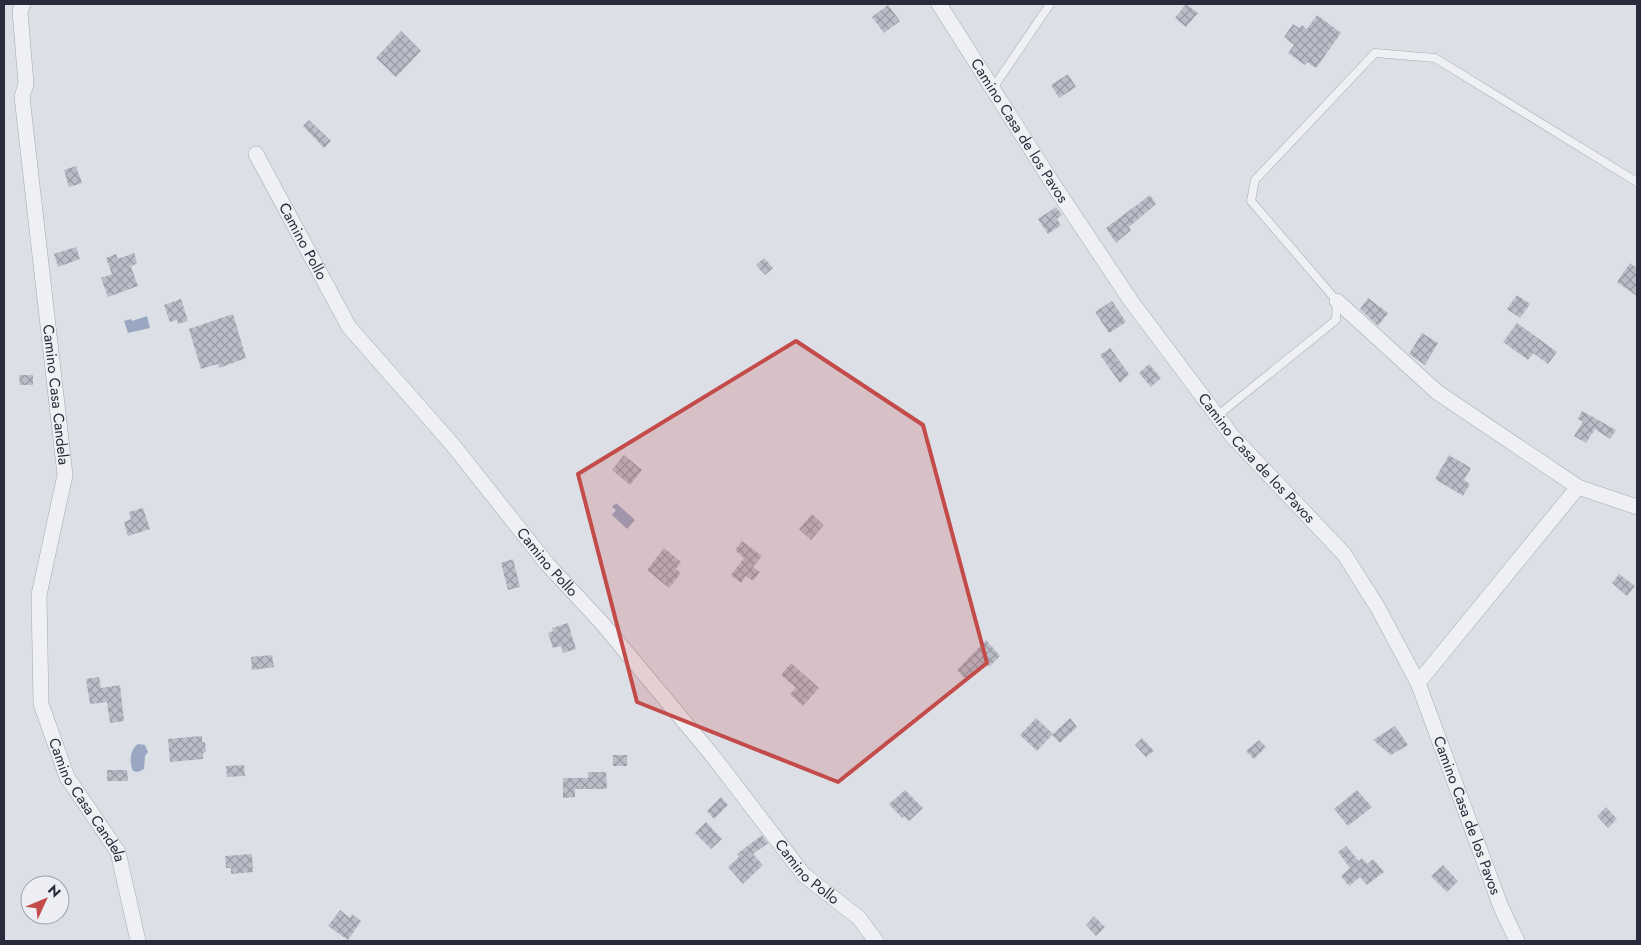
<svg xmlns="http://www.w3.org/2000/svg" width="1641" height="945" font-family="Jost,sans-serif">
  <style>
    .water { fill: #9aa7c3 }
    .building { fill: url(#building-cross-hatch) }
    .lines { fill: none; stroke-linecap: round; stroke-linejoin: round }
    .lane-casing { stroke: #a7a9b3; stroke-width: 9 }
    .street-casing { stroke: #a7a9b3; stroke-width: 16 }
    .lane { stroke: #eff0f4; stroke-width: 8 }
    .street { stroke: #eff0f4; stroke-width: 15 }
    .marked { fill: #c34b49; fill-opacity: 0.2; stroke: #c34b49; stroke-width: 4; stroke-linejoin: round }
    .labels { text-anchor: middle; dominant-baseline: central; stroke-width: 4.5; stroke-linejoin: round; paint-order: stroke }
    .street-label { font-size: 15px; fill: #282b3b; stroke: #eceef3 }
  </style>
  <defs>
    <pattern id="building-cross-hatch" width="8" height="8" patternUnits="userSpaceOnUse" patternTransform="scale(1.25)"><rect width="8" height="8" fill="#babdc8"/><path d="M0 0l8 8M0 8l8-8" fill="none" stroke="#979aa4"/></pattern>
  </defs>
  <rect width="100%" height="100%" fill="#dddfe6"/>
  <path class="water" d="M147,316l3,12 -22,5 -4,-12 7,-2 1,2z
    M616,503l19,17 -8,9 -15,-14 4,-5 -4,-3z
    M138,744l7,1 3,7 -3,4 -1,13 -6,3 -5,-1c-4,-9 -3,-22 5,-27z"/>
  <path class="building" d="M1186,4l12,9 -12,14 -11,-9z
    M888,5l12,16 -16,12 -12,-16z
    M1317,15l24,18 -25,35 -9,-6 -2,3 -17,-12 6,-8 -10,-8 9,-13 6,4 3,-3 5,4z
    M401,31l20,20 -25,26 -20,-19z
    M1068,74l8,13 -17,11 -8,-13z
    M309,120l22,21 -7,7 -21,-22z
    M76,166l6,17 -13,4 -5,-17z
    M1150,195l6,9 -27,23 2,3 -15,13 -10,-15z
    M1056,207l6,8 -5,4 4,6 -13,9 -10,-15z
    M76,247l4,12 -22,8 -4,-13z
    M134,253l3,10 -6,4 7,19 -30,11 -7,-19 11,-4 -6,-16 10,-4 2,5z
    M764,258l9,10 -8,7 -9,-10z
    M1630,263l7,5v28l-20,-14z
    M1517,295l13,9 -10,14 -13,-9z
    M1368,298l20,15 -10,13 -18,-17z
    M181,299l7,22 -10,3 -1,-4 -7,2 -6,-17z
    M1112,301l14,21 -17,11 -14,-21z
    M233,314l13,44 -27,10 -1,-4 -17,5 -12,-40z
    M1517,323l40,29 -9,12 -15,-11 -5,7 -25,-18z
    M1422,333l16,10 -13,22 -16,-11z
    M1110,348l19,26 -9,9 -20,-28z
    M1149,364l12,14 -10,9 -12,-14z
    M19,375h14v10h-13z
    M1582,411l34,19 -6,9 -15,-10 -9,14 -12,-7 9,-14 -5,-3z
    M624,455l18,15 -12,15 -18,-15z
    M1449,455l22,13 -7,12 6,4 -7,12 -28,-17z
    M143,508l7,21 -22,7 -4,-14 7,-3 -2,-7z
    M812,514l12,11 -13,15 -12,-11z
    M742,541l20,15 -9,11 7,5 -7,9 -7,-5 -5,7 -10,-8 13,-17 -9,-8z
    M664,548l17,14 -5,7 5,4 -12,15 -22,-18z
    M513,559l7,28 -12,3 -7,-27z
    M1619,574l16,12 -8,10 -15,-13z
    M568,623l8,26 -13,4 -2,-7 -8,2 -5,-15 5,-2 -1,-3z
    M986,640l14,16 -11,11 -4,-4 -19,17 -9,-10z
    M272,655l2,12 -22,3 -1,-13z
    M791,663l28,25 -16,18 -13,-12 6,-6 -15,-13z
    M99,677l2,11 19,-3 4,36 -14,2 -3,-21 -17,2 -4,-25z
    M1036,718l17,16 17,-16 7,9 -17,16 -8,-8 -15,16 -17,-16z
    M1395,726l13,19 -17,10 -18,-15z
    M202,736v6h3l1,10 -3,1v6l-33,3 -2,-23z
    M1142,738l12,13 -8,6 -11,-12z
    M1259,740l7,7 -12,12 -8,-8z
    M613,755h14v11h-14z
    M244,765l1,11 -18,1 -1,-11z
    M107,770h20l1,11h-21z
    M588,772h18l1,17h-32v8l-12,1v-20h25z
    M905,790l18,18 -14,13 -5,-5 -2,2 -13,-14z
    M1357,790l15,17 -24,19 -14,-17z
    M721,797l7,8 -14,14 -7,-8z
    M1606,807l11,12 -9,9 -11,-12z
    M706,822l16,17 -11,10 -16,-16z
    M762,835l6,8 -15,11 10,11 -20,19 -15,-17 11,-10 -2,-3z
    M1346,846l13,15 3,-3 5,6 6,-5 11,13 -17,13 -7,-8 -11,9 -8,-10 9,-8 -12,-16z
    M252,854l1,18 -22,2v-6h-5l-1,-12z
    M1443,865l15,16 -11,11 -16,-16z
    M340,910l10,8 2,-4 9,7 -13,19 -20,-14z
    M1094,916l11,11 -9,9 -10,-11z"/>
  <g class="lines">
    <defs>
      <path id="lane" d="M993,88l57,-84
        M1217,416l119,-96 1,-19 -86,-100 4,-21 120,-127 60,5 202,124"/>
      <g id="street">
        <path id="s1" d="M23,4l-3,7 6,73 -4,13 43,378 -26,120 2,109 26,73 51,75 20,89"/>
        <path id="s2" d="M939,4l114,180 78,117 102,136 111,117 34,54 40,75 83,224 16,34"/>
        <path id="s3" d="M256,154l93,173 103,117 96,121 53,57 111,133 92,120 55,43 17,23"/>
        <path d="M1337,301l100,91 141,95"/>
        <path d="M1418,683l160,-196 59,20"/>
      </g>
    </defs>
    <use href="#lane" class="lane-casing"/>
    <use href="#street" class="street-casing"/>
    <use href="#lane" class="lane"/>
    <use href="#street" class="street"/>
  </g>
  <path class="marked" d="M796,341l127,84 64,238 -149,119 -201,-80 -59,-228z"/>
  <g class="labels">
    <g class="street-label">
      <text stroke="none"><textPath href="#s2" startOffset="150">Camino Casa de los Pavos</textPath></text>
      <text stroke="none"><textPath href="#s3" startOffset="99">Camino Pollo</textPath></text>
      <text stroke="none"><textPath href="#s1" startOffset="394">Camino Casa Candela</textPath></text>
      <text stroke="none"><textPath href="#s2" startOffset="555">Camino Casa de los Pavos</textPath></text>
      <text stroke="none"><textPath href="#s3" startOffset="504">Camino Pollo</textPath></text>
      <text stroke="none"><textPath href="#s1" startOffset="814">Camino Casa Candela</textPath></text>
      <text stroke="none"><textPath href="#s2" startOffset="975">Camino Casa de los Pavos</textPath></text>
      <text stroke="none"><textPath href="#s3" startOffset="909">Camino Pollo</textPath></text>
    </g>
  </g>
  <rect width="1641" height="945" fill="none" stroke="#282b3b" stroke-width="10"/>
  <g transform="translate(45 900) rotate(46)"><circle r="24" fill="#eceef3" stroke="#9ea0a9"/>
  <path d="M0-4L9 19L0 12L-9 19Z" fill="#c34b49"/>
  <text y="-8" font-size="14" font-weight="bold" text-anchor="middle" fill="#282b3b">N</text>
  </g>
</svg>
